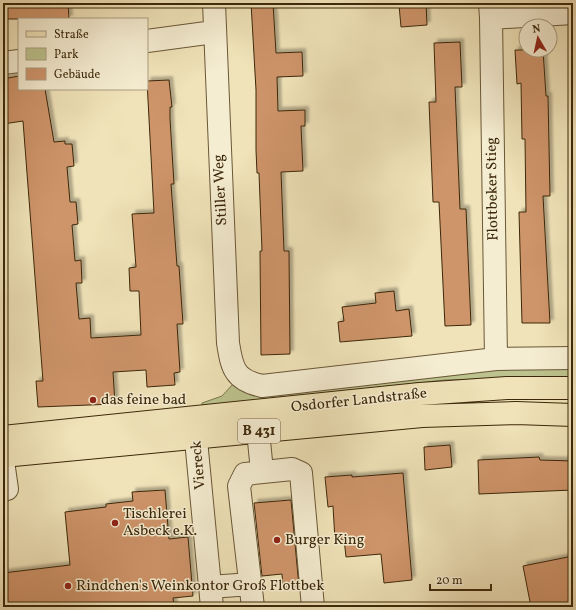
<svg xmlns="http://www.w3.org/2000/svg" width="576" height="610" font-family="Vollkorn,serif">
  <style>
    .green { fill: #bcc38e; stroke: #7c764c }
    .building { fill: #ce946b; stroke: #3c280a; filter: url(#shadow) }
    .lines { fill: none; stroke-linecap: round; stroke-linejoin: round }
    .minor-casing { stroke: #695736; stroke-width: 24 }
    .major-casing { stroke: #3c280a; stroke-width: 24 }
    .minor { stroke: #f5edd2; stroke-width: 22 }
    .major { stroke: #f0e3b9; stroke-width: 22 }
    .poi-dot { fill: #8f2418; stroke: #f5edd2; stroke-width: 1.5 }
    .labels { text-anchor: middle; dominant-baseline: central; stroke-width: 3; stroke-linejoin: round; paint-order: stroke }
    .shield { fill: #f5edd2; stroke: #746346; stroke-width: 1 }
    .shield-label { font-size: 14px; font-weight: bold; fill: #3c280a }
    .street-label { font-size: 15px; fill: #3c280a; stroke: #f5edd2 }
    .poi-label { font-size: 15px; fill: #3c280a; stroke: #f5edd2; text-anchor: start }
  </style>
  <defs>
    <filter id="shadow"><feDropShadow dx="3.5" dy="-3.5" stdDeviation="1" flood-color="#0004"/></filter>
  </defs>
  <rect width="100%" height="100%" fill="#f0e3b9"/>
  <filter id="stains"><feTurbulence type="fractalNoise" baseFrequency=".005" numOctaves="4"/><feColorMatrix values="0 0 0 0 .2 0 0 0 0 .09 0 0 0 0 .02 0 0 0 .5 -.17"/></filter>
  <radialGradient id="worn" r=".72"><stop offset=".6" stop-color="#630" stop-opacity="0"/><stop offset="1" stop-color="#630" stop-opacity=".3"/></radialGradient>
  <path class="green" d="M573,365v12l-128,3 -243,26v-3l20,-7 12,-13 238,-15z"/>
  <path class="building" d="M3,3h65l1,16h-66z
    M251,3h22l3,50 26,-1 1,24 -26,1 1,34 27,-1v16h-4l2,45 -22,1 3,79h5l1,103 -29,1 -1,-104h2l-3,-78h-2l-1,-23v-60z
    M426,3l1,22 -26,2 -2,-22z
    M460,42l2,45h-7l5,122h6l5,116 -26,1 -6,-124h-6l-4,-100h7l-2,-59z
    M515,50h28l3,46h2l2,100h-7l7,127h-28l-3,-111h7l-1,-73h-3l-1,-56 -4,1z
    M19,76v13h26l9,53 11,-1v3h7l2,22 -7,1 3,35h6l2,22 -6,1 3,36 6,-1 1,23h-6l3,36 11,-1 1,20 50,-3 -2,-44h-9l-1,-23 7,-1 -4,-53 22,-1 -7,-132 22,-1 3,27h-2v12l4,65h-3l6,82h2l4,58h-6l3,48 -6,1 1,12 -28,2 -1,-17 -33,2 2,32 -77,3 -2,-26h7l-20,-260 -20,3v-45z
    M394,291l2,20 13,-2 3,27 -72,6 -2,-20 6,-1 -2,-14 34,-4 -1,-10z
    M450,445l2,22 -27,3 -1,-23z
    M539,457l1,3 33,1v29l-94,4 -1,-34z
    M403,473l9,107 -28,3 -3,-29 -35,3 -2,-18 -9,1 -2,-34 -5,1 -3,-30 27,-2v2z
    M165,490l4,49 19,-2 5,59 -20,2 1,9h-171v-34l67,-8 -5,-53 41,-5v-3l27,-3 -1,-9z
    M291,500l8,87 -16,1 -1,-14 -20,2 -8,-73z
    M573,556v51h-42l-8,-41z"/>
  <g class="lines">
    <defs>
      <path id="minor" d="M214,3l14,340c4,26 7,37 34,43l234,-27 77,-1
        M490,3l1,15 82,-5
        M491,18l5,341
        M147,41l67,-9
        M3,63l16,-2
        M194,419l18,188
        M258,431l4,40
        M3,461l4,28
        M210,587l41,-3
        M253,607l-14,-121 6,-12 47,-5 9,4 12,134"/>
      <path id="major" d="M3,437l417,-43 87,-6h66
        M3,456l419,-40 94,-3 57,2"/>
    </defs>
    <use href="#minor" class="minor-casing"/>
    <use href="#major" class="major-casing"/>
    <use href="#minor" class="minor"/>
    <use href="#major" class="major"/>
  </g>
  <g class="poi-dot">
    <circle cx="93" cy="400" r="4"/>
    <circle cx="115" cy="523" r="4"/>
    <circle cx="277" cy="540" r="4"/>
    <circle cx="68" cy="586" r="4"/>
  </g>
  <g class="labels">
    <rect class="shield" x="238" y="419" width="42" height="24" rx="3"/>
    <g class="shield-label">
      <text x="259" y="431">B 431</text>
    </g>
    <g class="street-label">
      <text transform="translate(493 189) rotate(-91)">Flottbeker Stieg</text>
      <text transform="translate(221 190) rotate(-93)">Stiller Weg</text>
      <text transform="translate(359 401) rotate(-6)">Osdorfer Landstraße</text>
      <text transform="translate(199 465) rotate(-95)">Viereck</text>
    </g>
    <g class="poi-label">
      <text x="101" y="400">das feine bad</text>
      <text x="123" y="514">Tischlerei<tspan x="123" dy="17">Asbeck e.K.</tspan></text>
      <text x="285" y="540">Burger King</text>
      <text x="76" y="586">Rindchen's Weinkontor Groß Flottbek</text>
    </g>
  </g>
  <rect width="576" height="610" fill="none" stroke="#f0e3b9" stroke-width="16"/>
  <rect x="4" y="4" width="568" height="602" fill="none" stroke="#3c280a" stroke-width="2"/>
  <rect x="8" y="8" width="560" height="594" fill="none" stroke="#3c280a"/>
  <rect x="18" y="18" width="130" height="72" fill="#f5edd2" stroke="#ab9e82"/>
  <rect x="26" y="31" width="20" height="6" fill="#f0e3b9" stroke="#ab9e82"/>
  <text x="54" y="38" font-size="12" fill="#3c280a">Straße</text>
  <rect x="26" y="48" width="20" height="12" fill="#bcc38e" stroke="#ab9e82"/>
  <text x="54" y="58" font-size="12" fill="#3c280a">Park</text>
  <rect x="26" y="68" width="20" height="12" fill="#ce946b" stroke="#ab9e82"/>
  <text x="54" y="78" font-size="12" fill="#3c280a">Gebäude</text>
  <g transform="translate(538 38) rotate(351)"><circle r="19" fill="#f5edd2" stroke="#ab9e82"/>
  <path d="M0-3L7 15L0 10L-7 15Z" fill="#8f2418"/>
  <text y="-6" font-size="11" font-weight="bold" text-anchor="middle" fill="#3c280a">N</text>
  </g>
  <path d="M430 584v6h61v-6" fill="none" stroke="#3c280a" stroke-width="2"/>
  <text x="436" y="584" font-size="12" fill="#3c280a" stroke="#f5edd2" stroke-width="3" paint-order="stroke">20 m</text>
  <rect width="100%" height="100%" filter="url(#stains)"/>
  <rect width="100%" height="100%" fill="url(#worn)"/>
</svg>
